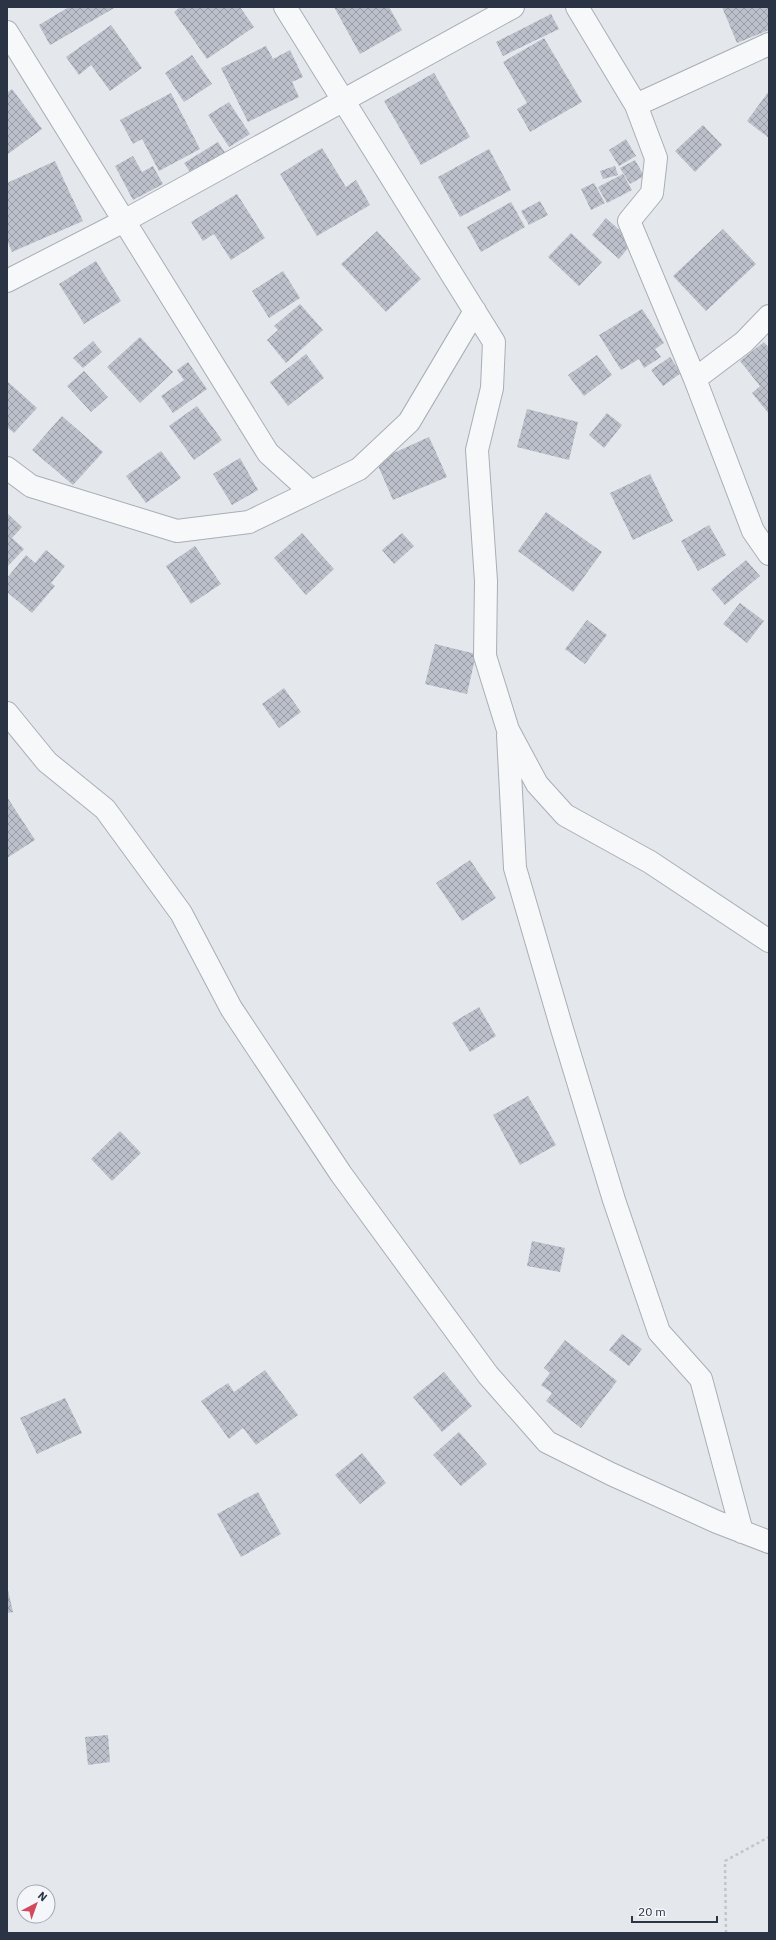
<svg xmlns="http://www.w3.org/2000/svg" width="776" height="1940" font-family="'IBM Plex Sans',sans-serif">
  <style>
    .building { fill: url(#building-cross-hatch) }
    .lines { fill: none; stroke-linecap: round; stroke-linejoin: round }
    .street-casing { stroke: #a9aeb7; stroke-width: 24 }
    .path { stroke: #c2c5cb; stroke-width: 2.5; stroke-dasharray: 3 3; stroke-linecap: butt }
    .street { stroke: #f7f8fa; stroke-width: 22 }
  </style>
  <defs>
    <pattern id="building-cross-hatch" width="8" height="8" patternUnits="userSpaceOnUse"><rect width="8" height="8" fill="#bbc0ca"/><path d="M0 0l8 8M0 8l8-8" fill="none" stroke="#989da6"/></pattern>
  </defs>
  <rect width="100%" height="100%" fill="#e4e7ec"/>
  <path class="building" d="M69,7h47l-66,38 -11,-20z
    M180,7h60l14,20 -47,32 -33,-47z
    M334,7h55l13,23 -42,24z
    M722,7h47v23l-32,13z
    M551,14l8,15 -56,27 -7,-14z
    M111,25l31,43 -32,23 -19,-26 -12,10 -13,-18z
    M544,38l38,64 -52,30 -13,-23 10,-6 -24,-41z
    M266,46l7,13 17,-9 13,27 -11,5 7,15 -51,25 -27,-54z
    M192,55l20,29 -28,18 -19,-29z
    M434,73l36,64 -49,28 -37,-64z
    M12,89l30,40 -34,25 -1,-61z
    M769,91v47l-22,-17z
    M171,93l29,56 -41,22 -17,-32 -9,5 -13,-24z
    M229,102l21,32 -21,13 -21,-32z
    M703,125l19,20 -27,27 -20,-21z
    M626,139l10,17 -17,10 -10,-16z
    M218,142l8,12 -34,21 -8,-12z
    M322,148l24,39 10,-7 14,25 -53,31 -37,-62z
    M489,149l22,41 -51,27 -22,-40z
    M133,156l9,16 11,-6 10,18 -30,16 -18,-34z
    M635,160l9,16 -14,8 -10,-16z
    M55,161l28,60 -71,31 -5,-12v-57z
    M615,166l3,9 -15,4 -3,-8z
    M623,174l9,16 -25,13 -9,-16z
    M594,183l11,20 -14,7 -10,-21z
    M237,194l28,44 -34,22 -17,-26 -11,7 -12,-19z
    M540,201l8,14 -19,10 -8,-14z
    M511,202l14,25 -44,25 -14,-25z
    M606,218l27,24 -14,17 -27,-24z
    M723,229l33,35 -50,47 -33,-35z
    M377,231l44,48 -35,33 -45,-48z
    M571,233l31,29 -23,24 -31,-29z
    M96,261l25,40 -37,23 -25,-40z
    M283,271l17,27 -31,20 -17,-27z
    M300,304l23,26 -37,33 -19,-23 11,-10 -4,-4z
    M642,309l22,34 -9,6 6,8 -17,11 -5,-9 -18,11 -22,-35z
    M140,337l33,35 -33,31 -33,-36z
    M93,341l9,11 -19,16 -10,-10z
    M764,342l5,6v66l-17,-21 8,-7 -20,-25z
    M306,354l18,24 -36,28 -18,-24z
    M597,355l15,20 -28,21 -16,-21z
    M670,357l11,16 -18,13 -12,-16z
    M188,362l19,27 -34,24 -12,-17 23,-16 -7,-10z
    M84,371l24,26 -17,15 -24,-26z
    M7,381l30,27 -23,25 -7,-6z
    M197,406l25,34 -28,20 -25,-34z
    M527,409l51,13 -9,38 -52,-13z
    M607,413l15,12 -18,23 -15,-13z
    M62,416l41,36 -30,33 -41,-35z
    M429,437l18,40 -54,23 -17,-39z
    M161,451l20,27 -35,25 -20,-27z
    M240,458l18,32 -26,15 -19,-31z
    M650,474l23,47 -40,19 -23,-47z
    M546,512l56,40 -29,40 -55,-41z
    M7,513l15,14 -10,11 12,11 -17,18z
    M709,525l17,30 -28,16 -17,-30z
    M302,533l32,36 -28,26 -32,-37z
    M402,533l12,13 -20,18 -12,-14z
    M195,546l26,38 -30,20 -25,-38z
    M46,550l19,16 -14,17 4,3 -23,27 -25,-21v-14l19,-23 9,8z
    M746,560l14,16 -35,29 -14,-16z
    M740,603l24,18 -17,22 -24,-19z
    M587,620l20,15 -22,29 -20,-15z
    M435,644l41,10 -9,40 -42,-10z
    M284,688l17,24 -22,16 -17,-24z
    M7,797l28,43 -28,18z
    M470,860l26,38 -34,23 -26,-38z
    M479,1007l17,29 -26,16 -18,-29z
    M528,1096l28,49 -36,20 -27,-50z
    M120,1131l21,22 -29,28 -21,-22z
    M532,1241l33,7 -5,24 -33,-6z
    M622,1334l20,15 -13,17 -20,-16z
    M565,1340l52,41 -36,47 -35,-27 6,-8 -11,-8 9,-12 -6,-5z
    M265,1370l33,45 -42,30 -13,-17 -14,11 -28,-38 27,-18 6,9z
    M444,1372l28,34 -30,26 -29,-35z
    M65,1398l17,35 -45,21 -17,-36z
    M459,1432l28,32 -26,22 -28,-31z
    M362,1453l24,30 -26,21 -25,-29z
    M258,1492l23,42 -40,23 -24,-43z
    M7,1586l6,26 -6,1z
    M108,1735l2,27 -22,3 -3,-28z"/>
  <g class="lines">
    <defs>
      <path id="street" d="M285,7l209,335 -2,46 -15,62 9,131 -1,75 23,74 29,54 28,31 85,47 119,79
        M577,7l59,98 20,53 -4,35 -23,28 66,158 58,152 16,23
        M7,32l261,421 43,39 48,-23 50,-47 66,-111
        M636,105l133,-61
        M7,281l117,-60 389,-214
        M695,379l49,-37 25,-26
        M7,468l24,18 146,45 72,-9 62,-30
        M7,713l40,49 58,47 76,104 50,95 110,166 147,201 59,67 64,32 106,48 52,20
        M508,735l7,133 47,161 52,171 45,132 42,47 41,153"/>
    </defs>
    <use href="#street" class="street-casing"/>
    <path class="path" d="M726,1933l-1,-72 44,-24"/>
    <use href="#street" class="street"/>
  </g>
  <rect width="776" height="1940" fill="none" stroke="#2b3445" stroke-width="16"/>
  <g transform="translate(36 1904) rotate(41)"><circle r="19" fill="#f4f6f9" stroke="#a4a8b1"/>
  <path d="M0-3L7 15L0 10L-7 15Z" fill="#d1495b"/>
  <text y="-6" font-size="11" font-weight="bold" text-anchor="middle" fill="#2b3445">N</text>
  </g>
  <path d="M632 1916v6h85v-6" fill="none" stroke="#2b3445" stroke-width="2"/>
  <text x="638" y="1916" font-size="12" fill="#2b3445" stroke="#f4f6f9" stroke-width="3" paint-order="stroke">20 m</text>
</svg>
